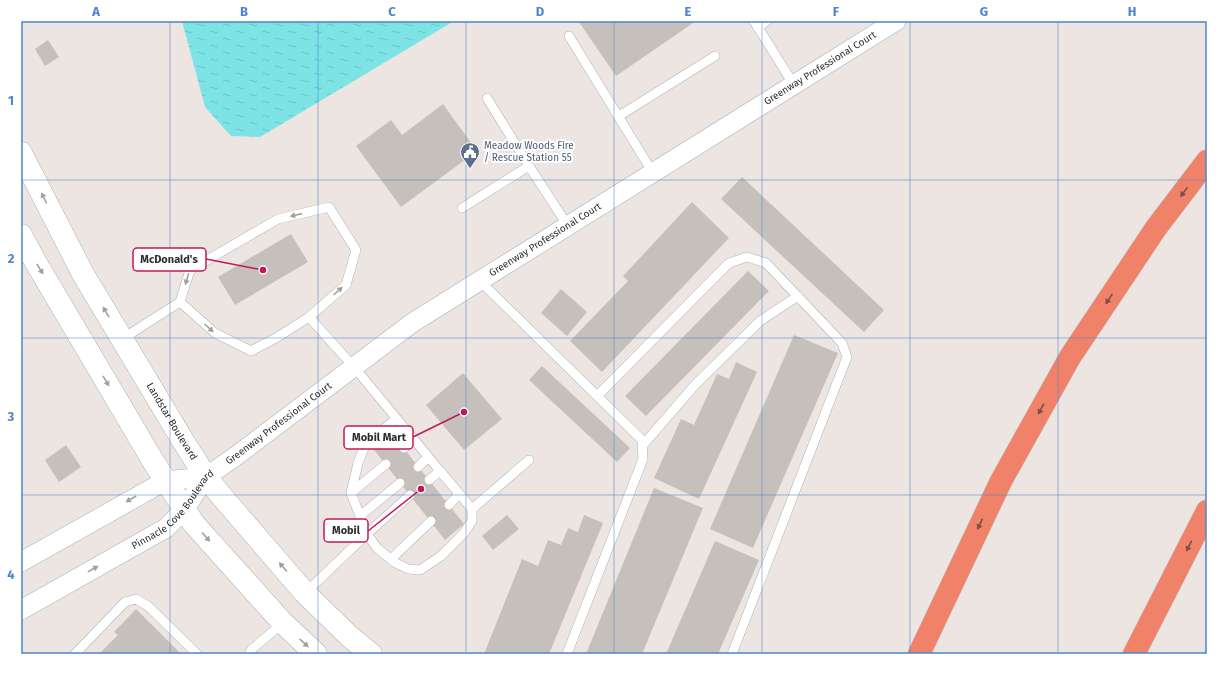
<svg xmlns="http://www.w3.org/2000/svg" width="1228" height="675" font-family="'Fira Sans',sans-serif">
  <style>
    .water { fill: url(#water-ripples) }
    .building { fill: #c6c0bc }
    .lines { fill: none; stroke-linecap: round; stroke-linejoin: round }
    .lane-casing { stroke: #adb2b8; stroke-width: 10 }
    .street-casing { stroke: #adb2b8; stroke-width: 20 }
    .secondary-casing { stroke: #adb2b8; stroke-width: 23 }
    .highway-casing { stroke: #c4c4c4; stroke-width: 23 }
    .lane { stroke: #fff; stroke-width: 9 }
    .street { stroke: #fff; stroke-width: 19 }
    .secondary { stroke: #fff; stroke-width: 22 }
    .highway { stroke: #f08269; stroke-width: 22 }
    .oneway { fill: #7b4f45 }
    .oneway2 { fill: #a0a0a0 }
    .grid { fill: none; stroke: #4c84ce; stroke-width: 1; stroke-opacity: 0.55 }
    .labels { text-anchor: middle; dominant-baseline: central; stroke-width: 4; stroke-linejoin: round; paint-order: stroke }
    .street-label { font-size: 10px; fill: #2d2d2d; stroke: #fff }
    .service-label { font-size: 10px; fill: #4e5e75; stroke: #fff; text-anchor: start }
    .leader { fill: none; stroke: #c2185b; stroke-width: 1.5 }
    .callout-dot { fill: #c2185b; stroke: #fff; stroke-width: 1.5 }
    .callout { fill: #fff; stroke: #c2185b; stroke-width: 1.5 }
    .callout-label { font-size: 11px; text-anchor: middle; font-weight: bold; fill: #2d2d2d }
    .neatline { fill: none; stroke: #4c84ce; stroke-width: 1.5 }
    .grid-label { font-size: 13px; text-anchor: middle; font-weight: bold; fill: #4c84ce }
  </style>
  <defs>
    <pattern id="water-ripples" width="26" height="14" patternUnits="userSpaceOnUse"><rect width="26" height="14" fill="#7ee3e5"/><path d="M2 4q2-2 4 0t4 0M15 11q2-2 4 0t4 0" fill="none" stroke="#6dc3c5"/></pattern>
  </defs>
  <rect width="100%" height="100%" fill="#ede5e1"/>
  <path class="water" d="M182,21h272l-194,116 -29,-1 -26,-29z"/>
  <path class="building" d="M580,21h116l-80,55 -37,-54z
    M48,40l11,17 -14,9 -10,-17z
    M443,104l34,47 -76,56 -45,-61 35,-26 11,15z
    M742,177l142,133 -20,22 -143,-133z
    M692,202l37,36 -127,134 -32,-31 58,-60 -5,-5z
    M291,234l17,28 -73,43 -17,-28z
    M748,271l21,20 -123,125 -21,-20z
    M561,289l26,23 -20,24 -26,-23z
    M794,335l44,18 -85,195 -43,-19z
    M736,362l21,10 -58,127 -45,-21 27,-59 13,6 23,-51 12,5z
    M542,366l88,82 -13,14 -88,-82z
    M463,373l39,46 -38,31 -38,-45z
    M390,431l74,93 -19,16 -74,-94z
    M66,445l15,22 -22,15 -14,-22z
    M654,488l49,20 -61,146h-56z
    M507,515l12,14 -26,21 -11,-14z
    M584,515l19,8 -54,131h-65l38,-95 16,7 10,-26 13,5 7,-17 10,4z
    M715,541l44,19 -41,94h-52z
    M136,609l45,45h-82l19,-19 -4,-3z"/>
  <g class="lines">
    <defs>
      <path id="lane" d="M754,21l40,64
        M757,27l10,-6
        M569,36l84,137
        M487,98l42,68
        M619,116l96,-60
        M462,208l67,-42 39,60
        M480,281l162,159 1,19 -76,195
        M309,317l45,50 86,104 -11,9
        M122,339l58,-37 10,-32 88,-51 51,-12 27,43 -10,35 -37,32 -33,21 -25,13 -36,-18 -35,-31
        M597,396l132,-133 18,-6 19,6 76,80 5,14 -115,297
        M396,419l-30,24 -8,20 -7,30 16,41 10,14 17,14 14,7 12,1 21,-14 23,-23 8,-12v-12l57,-49
        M643,445l51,-59 66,-65 38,-25
        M404,448l9,-9
        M418,467l10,-10
        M440,471l32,38
        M351,493l35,-29
        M449,505l10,-11
        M360,516l40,-33
        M391,559l40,-38
        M305,593l62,-59 43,-39
        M75,654l50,-52 11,-3 12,7 49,48
        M249,654l2,-4 32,-27"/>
      <g id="street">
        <path d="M21,562l144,-81 41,-4"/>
        <path id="s1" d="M21,610l145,-82 18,-18 22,-33 30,-21 176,-133 484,-302"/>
      </g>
      <g id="secondary">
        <path id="s2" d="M21,153l62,121 100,167 23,36 18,22 81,94 44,43 22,18"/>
        <path d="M21,235l14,26 118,200 41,63 89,99 33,31"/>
      </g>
      <path id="highway" d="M919,654l82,-173 69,-124 86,-129 51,-67
        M1134,654l73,-143"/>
    </defs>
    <use href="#lane" class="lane-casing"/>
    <use href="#street" class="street-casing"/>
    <use href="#secondary" class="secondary-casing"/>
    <use href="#highway" class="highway-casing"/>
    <use href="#lane" class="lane"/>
    <use href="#street" class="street"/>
    <use href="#secondary" class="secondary"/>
    <use href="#highway" class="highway"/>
  </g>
  <defs><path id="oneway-solid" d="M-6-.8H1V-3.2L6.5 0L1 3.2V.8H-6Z"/></defs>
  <g class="oneway">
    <use href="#oneway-solid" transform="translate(1184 192) rotate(127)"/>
    <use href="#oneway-solid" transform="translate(1109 299) rotate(124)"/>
    <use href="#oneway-solid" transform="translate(1041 409) rotate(119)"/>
    <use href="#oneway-solid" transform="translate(980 524) rotate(115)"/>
    <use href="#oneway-solid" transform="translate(1189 546) rotate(117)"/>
  </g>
  <g class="oneway2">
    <use href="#oneway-solid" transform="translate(44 198) rotate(-117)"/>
    <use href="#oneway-solid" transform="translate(296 215) rotate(167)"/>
    <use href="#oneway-solid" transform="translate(40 269) rotate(59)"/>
    <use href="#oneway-solid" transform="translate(187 279) rotate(107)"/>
    <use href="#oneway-solid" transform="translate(338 291) rotate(-42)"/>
    <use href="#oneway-solid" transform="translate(106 312) rotate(-121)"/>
    <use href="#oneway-solid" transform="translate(209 328) rotate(42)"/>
    <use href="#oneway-solid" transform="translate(106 381) rotate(59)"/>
    <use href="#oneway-solid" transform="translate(131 499) rotate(150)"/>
    <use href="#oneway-solid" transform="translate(206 537) rotate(48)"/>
    <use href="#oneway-solid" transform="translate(283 567) rotate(-131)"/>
    <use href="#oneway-solid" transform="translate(93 569) rotate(-29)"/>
    <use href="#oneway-solid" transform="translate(304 643) rotate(43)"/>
  </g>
  <path class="grid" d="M170,21v633M318,21v633M466,21v633M614,21v633M762,21v633M910,21v633M1058,21v633M21,180h1186M21,338h1186M21,495h1186"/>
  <defs>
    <symbol id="civic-pin" viewBox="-11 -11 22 30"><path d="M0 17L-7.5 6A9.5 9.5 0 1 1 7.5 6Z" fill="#5c6f8a" stroke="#fff"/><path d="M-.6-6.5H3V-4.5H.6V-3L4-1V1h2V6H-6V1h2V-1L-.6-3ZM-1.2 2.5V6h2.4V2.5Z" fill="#fff"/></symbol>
  </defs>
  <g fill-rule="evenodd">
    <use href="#civic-pin" x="459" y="141" width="22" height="30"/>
  </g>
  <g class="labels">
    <g class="street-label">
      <text stroke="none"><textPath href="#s1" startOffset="970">Greenway Professional Court</textPath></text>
      <text stroke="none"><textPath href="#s1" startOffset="646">Greenway Professional Court</textPath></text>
      <text stroke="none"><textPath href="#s2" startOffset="308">Landstar Boulevard</textPath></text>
      <text stroke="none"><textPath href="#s1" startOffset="322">Greenway Professional Court</textPath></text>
      <text stroke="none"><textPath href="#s1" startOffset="184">Pinnacle Cove Boulevard</textPath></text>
    </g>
    <g class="service-label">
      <text x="484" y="146">Meadow Woods Fire<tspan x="484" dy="12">/ Rescue Station 55</tspan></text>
    </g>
  </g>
  <path class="leader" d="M263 270L206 259M464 412L413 437M421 489L368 531"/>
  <g class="callout-dot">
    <circle cx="263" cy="270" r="4"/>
    <circle cx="464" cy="412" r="4"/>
    <circle cx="421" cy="489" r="4"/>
  </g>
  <g class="callout">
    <rect x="133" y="248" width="73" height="23" rx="4"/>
    <rect x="344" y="426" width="69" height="23" rx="4"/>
    <rect x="324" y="519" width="44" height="23" rx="4"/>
  </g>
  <g class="callout-label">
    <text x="169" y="263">McDonald's</text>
    <text x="379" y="441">Mobil Mart</text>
    <text x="346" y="534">Mobil</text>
  </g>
  <rect width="1228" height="675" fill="none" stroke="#ffffff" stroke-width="44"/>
  <rect x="22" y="22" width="1184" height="631" class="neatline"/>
  <g class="grid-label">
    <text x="96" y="16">A</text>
    <text x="244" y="16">B</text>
    <text x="392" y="16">C</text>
    <text x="540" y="16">D</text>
    <text x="688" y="16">E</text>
    <text x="836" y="16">F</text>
    <text x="984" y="16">G</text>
    <text x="1132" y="16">H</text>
    <text x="11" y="105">1</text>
    <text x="11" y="263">2</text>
    <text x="11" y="421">3</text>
    <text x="11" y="579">4</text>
  </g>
</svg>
